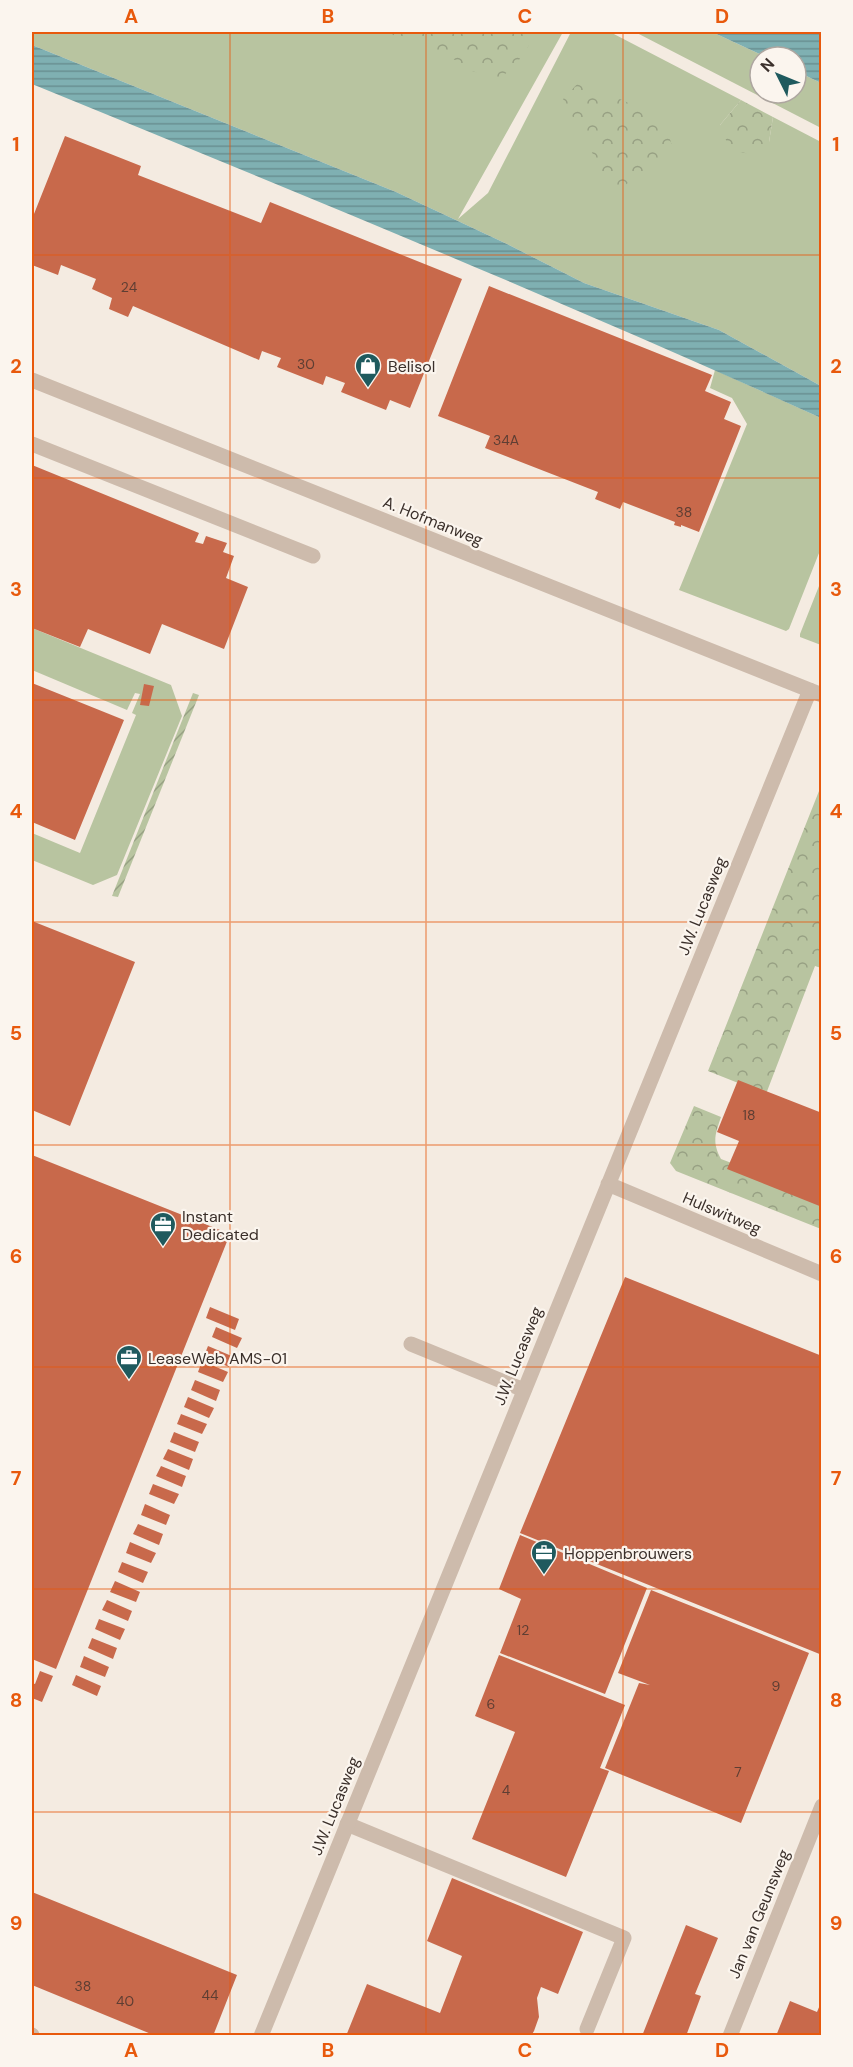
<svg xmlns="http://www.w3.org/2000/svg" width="853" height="2067" font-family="'DM Sans',sans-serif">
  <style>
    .grass { fill: #b8c4a0 }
    .forest { fill: url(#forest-crowns) }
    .garden { fill: url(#garden-furrows) }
    .water { fill: url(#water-rules) }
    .building { fill: #c8694b }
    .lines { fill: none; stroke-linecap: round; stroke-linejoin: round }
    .service { stroke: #cdbbac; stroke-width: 15 }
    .minor { stroke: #cdbbac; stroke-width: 15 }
    .grid { fill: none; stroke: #e8590c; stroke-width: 1.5; stroke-opacity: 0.55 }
    .labels { text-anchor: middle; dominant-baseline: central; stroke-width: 4.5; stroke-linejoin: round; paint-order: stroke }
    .number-label { font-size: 14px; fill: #5e3e33 }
    .poi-label { font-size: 16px; fill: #3b302b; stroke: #fbf5ee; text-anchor: start }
    .street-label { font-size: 16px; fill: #3b302b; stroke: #fbf5ee }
    .neatline { fill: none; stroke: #e8590c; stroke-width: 2 }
    .grid-label { font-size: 20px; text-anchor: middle; font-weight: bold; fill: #e8590c }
  </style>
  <defs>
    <pattern id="forest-crowns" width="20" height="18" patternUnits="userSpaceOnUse" patternTransform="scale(1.5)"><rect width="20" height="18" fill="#b8c4a0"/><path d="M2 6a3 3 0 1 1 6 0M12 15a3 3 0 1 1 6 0" fill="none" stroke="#97a083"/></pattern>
    <pattern id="garden-furrows" width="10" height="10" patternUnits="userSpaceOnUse" patternTransform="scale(1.5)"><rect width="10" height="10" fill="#b8c4a0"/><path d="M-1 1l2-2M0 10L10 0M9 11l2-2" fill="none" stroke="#97a083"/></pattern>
    <pattern id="water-rules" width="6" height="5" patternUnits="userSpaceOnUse" patternTransform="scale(1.5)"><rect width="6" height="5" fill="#7fb0b2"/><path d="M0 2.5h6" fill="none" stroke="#699091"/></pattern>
  </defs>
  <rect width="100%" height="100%" fill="#f4ebe1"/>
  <path class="grass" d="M32,32h531l-105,187 30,-26 83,-161h39l131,68 -21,25 49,17 4,-25 48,25v244l-102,-56 -135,-47 -77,-39 -111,-52 -364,-147z
    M635,32h77l54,25h-6v36h36v-22l25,12v45z
    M715,370l106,48v130l-32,81 -3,2 -107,-41 68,-166 -15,-26 -22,-10z
    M821,581v64l-21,-8v-3z
    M32,628l139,57 11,31 -65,159 -24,10 -61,-25v-27l48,20 56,-138 -4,-2 8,-19 -5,-1 -8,17 -95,-40z"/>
  <path class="forest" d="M385,32h146v10l-16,24 -16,13 -27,-8 -28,-18z
    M580,81l84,38 8,27 -23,22 -35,25 -51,-94z
    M741,100l32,17 -4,25 -19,12 -20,-4 -10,-25z
    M821,786v182l-6,-2 -49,128 -58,-23z
    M694,1106l27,11c-6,18 -9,25 0,42l100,38v32l-145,-58 -6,-8z"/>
  <path class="garden" d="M193,693l6,2 -81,202 -6,-1z"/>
  <path class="water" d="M712,32h109v51l-25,-12v-14h-30z
    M32,45l364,147 111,52 77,39 135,47 102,56v32c-260,-118 -525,-226 -789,-334z"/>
  <path class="building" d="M65,136l76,30 -3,9 123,48 9,-21 192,77 -52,129 -20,-8 -4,10 -45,-18 4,-9 -19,-7 -3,9 -46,-18 4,-9 -19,-7 -3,9 -126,-54 -5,11 -19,-8 3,-11 -20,-9 4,-10 -35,-14 -3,10 -26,-10v-46z
    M489,286l223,89 -7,16 26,11 -7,17 17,7 -42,106 -18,-7v2l-7,-2 1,-3 -52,-20 -3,7 -25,-10 3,-7 -113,-44 5,-12 -52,-20z
    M32,465l167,68 -4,9 8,2 3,-8 21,7 -4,9 11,4 -8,22 22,9 -24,62 -62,-25 -12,30 -62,-25 -8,18 -48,-19z
    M32,683l92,37 -49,120 -43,-18z
    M144,684l10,2 -5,20 -9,-1z
    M32,921l103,41 -65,164 -38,-16z
    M738,1080l84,33v94l-95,-38 12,-28 -22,-9z
    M32,1155l198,79 -174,435 -24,-10z
    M625,1277l197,79v299l-302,-122z
    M210,1307l29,12 -4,11 -29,-12z
    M216,1327l26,11 -5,10 -25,-11z
    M208,1346l26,11 -5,10 -25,-11z
    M202,1361l26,11 -5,10 -25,-10z
    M195,1380l25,10 -4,11 -25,-11z
    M188,1397l26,11 -5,10 -25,-11z
    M181,1414l26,10 -5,10 -25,-10z
    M174,1432l25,10 -4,10 -25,-10z
    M168,1449l25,10 -4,11 -26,-11z
    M161,1466l25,10 -4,11 -26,-11z
    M153,1484l26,10 -5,10 -25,-10z
    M145,1504l25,11 -4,10 -25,-10z
    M138,1524l25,10 -4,11 -26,-11z
    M520,1535l127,53 -42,106 -105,-41 21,-54 -22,-10z
    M130,1542l26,11 -5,10 -25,-10z
    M122,1562l26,10 -5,11 -25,-11z
    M115,1581l25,11 -4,10 -26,-10z
    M651,1590l158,63 -68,170 -136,-55 34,-85 11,2 -32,-12z
    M107,1600l25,11 -4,10 -26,-11z
    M99,1619l26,10 -5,11 -25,-11z
    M92,1638l25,10 -4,11 -25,-11z
    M499,1655l126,50 -25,63 9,3 -43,106 -94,-38 43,-107 -40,-16z
    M84,1656l25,11 -4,10 -25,-10z
    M40,1671l13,5 -11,26 -10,-4v-15l3,1z
    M76,1675l25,11 -4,10 -25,-11z
    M452,1878l131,54 -25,62 -17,-7 -4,11 2,19 -5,14 -3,5h-185l21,-52 73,29 22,-57 -35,-15z
    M32,1892l205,83 -24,61h-57l-124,-51z
    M686,1925l32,13 -23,56 6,2 -15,40h-44z
    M822,2000v36h-46l14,-35 27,11z"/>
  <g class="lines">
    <path class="service" d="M32,444l281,112
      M411,1344l113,46
      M347,1824l277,114 -37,91"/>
    <path class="minor" d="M32,380l790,315
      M608,1184l214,90
      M32,2035v1
      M261,2036l549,-1346
      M730,2036l92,-230"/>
  </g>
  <path class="grid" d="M230,32v2004M426,32v2004M623,32v2004M32,255h790M32,478h790M32,700h790M32,922h790M32,1145h790M32,1367h790M32,1589h790M32,1812h790"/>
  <defs>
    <symbol id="shop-pin" viewBox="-11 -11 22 30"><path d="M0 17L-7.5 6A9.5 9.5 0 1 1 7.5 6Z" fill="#1f5a5e" stroke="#fbf5ee"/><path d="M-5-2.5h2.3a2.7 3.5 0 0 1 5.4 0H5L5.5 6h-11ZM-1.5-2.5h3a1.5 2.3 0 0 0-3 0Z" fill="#fff"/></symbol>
    <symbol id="office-pin" viewBox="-11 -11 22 30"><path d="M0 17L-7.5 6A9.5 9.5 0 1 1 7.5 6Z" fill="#1f5a5e" stroke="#fbf5ee"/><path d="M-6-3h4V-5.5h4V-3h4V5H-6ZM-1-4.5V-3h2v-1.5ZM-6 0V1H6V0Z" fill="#fff"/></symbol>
  </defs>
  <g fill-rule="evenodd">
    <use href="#shop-pin" x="353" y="351" width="30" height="40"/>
    <use href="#office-pin" x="148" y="1210" width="30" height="40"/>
    <use href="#office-pin" x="114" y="1343" width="30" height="40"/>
    <use href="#office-pin" x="529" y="1538" width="30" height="40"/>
  </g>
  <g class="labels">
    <g class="number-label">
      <text x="129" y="287">24</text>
      <text x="306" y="364">30</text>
      <text x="506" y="440">34A</text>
      <text x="684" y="512">38</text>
      <text x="749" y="1115">18</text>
      <text x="523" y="1630">12</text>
      <text x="776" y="1686">9</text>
      <text x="491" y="1704">6</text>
      <text x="738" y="1772">7</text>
      <text x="506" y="1790">4</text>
      <text x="83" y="1986">38</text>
      <text x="210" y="1995">44</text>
      <text x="125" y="2001">40</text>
    </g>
    <g class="poi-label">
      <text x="388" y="366">Belisol</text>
      <text x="182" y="1216">Instant<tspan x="182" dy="18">Dedicated</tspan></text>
      <text x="148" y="1358">LeaseWeb AMS-01</text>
      <text x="564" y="1553">Hoppenbrouwers</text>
    </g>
    <g class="street-label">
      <text transform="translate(433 521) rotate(22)">A. Hofmanweg</text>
      <text transform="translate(702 906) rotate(-68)">J.W. Lucasweg</text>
      <text transform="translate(722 1213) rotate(23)">Hulswitweg</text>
      <text transform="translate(518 1356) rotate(-68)">J.W. Lucasweg</text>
      <text transform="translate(335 1806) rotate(-68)">J.W. Lucasweg</text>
      <text transform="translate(759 1914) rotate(-68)">Jan van Geunsweg</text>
    </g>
  </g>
  <rect width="853" height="2067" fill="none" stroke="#fbf5ee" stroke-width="66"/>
  <g transform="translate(778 75) rotate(313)"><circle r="28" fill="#fbf5ee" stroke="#aea6a0" stroke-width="1.5"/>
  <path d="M0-4.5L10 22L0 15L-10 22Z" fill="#1f5a5e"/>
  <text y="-9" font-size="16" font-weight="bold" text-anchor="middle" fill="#3b302b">N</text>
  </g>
  <rect x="33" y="33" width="787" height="2001" class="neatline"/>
  <g class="grid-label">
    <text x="131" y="23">A</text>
    <text x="328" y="23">B</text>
    <text x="525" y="23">C</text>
    <text x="722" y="23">D</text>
    <text x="16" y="151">1</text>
    <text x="836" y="151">1</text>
    <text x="16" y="373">2</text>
    <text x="836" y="373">2</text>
    <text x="16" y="596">3</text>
    <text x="836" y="596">3</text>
    <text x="16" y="818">4</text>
    <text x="836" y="818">4</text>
    <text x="16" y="1040">5</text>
    <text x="836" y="1040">5</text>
    <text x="16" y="1263">6</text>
    <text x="836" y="1263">6</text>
    <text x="16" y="1485">7</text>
    <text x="836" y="1485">7</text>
    <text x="16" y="1707">8</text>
    <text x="836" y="1707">8</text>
    <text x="16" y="1930">9</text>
    <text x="836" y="1930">9</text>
    <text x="131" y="2057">A</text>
    <text x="328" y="2057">B</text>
    <text x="525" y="2057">C</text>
    <text x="722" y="2057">D</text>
  </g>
</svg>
